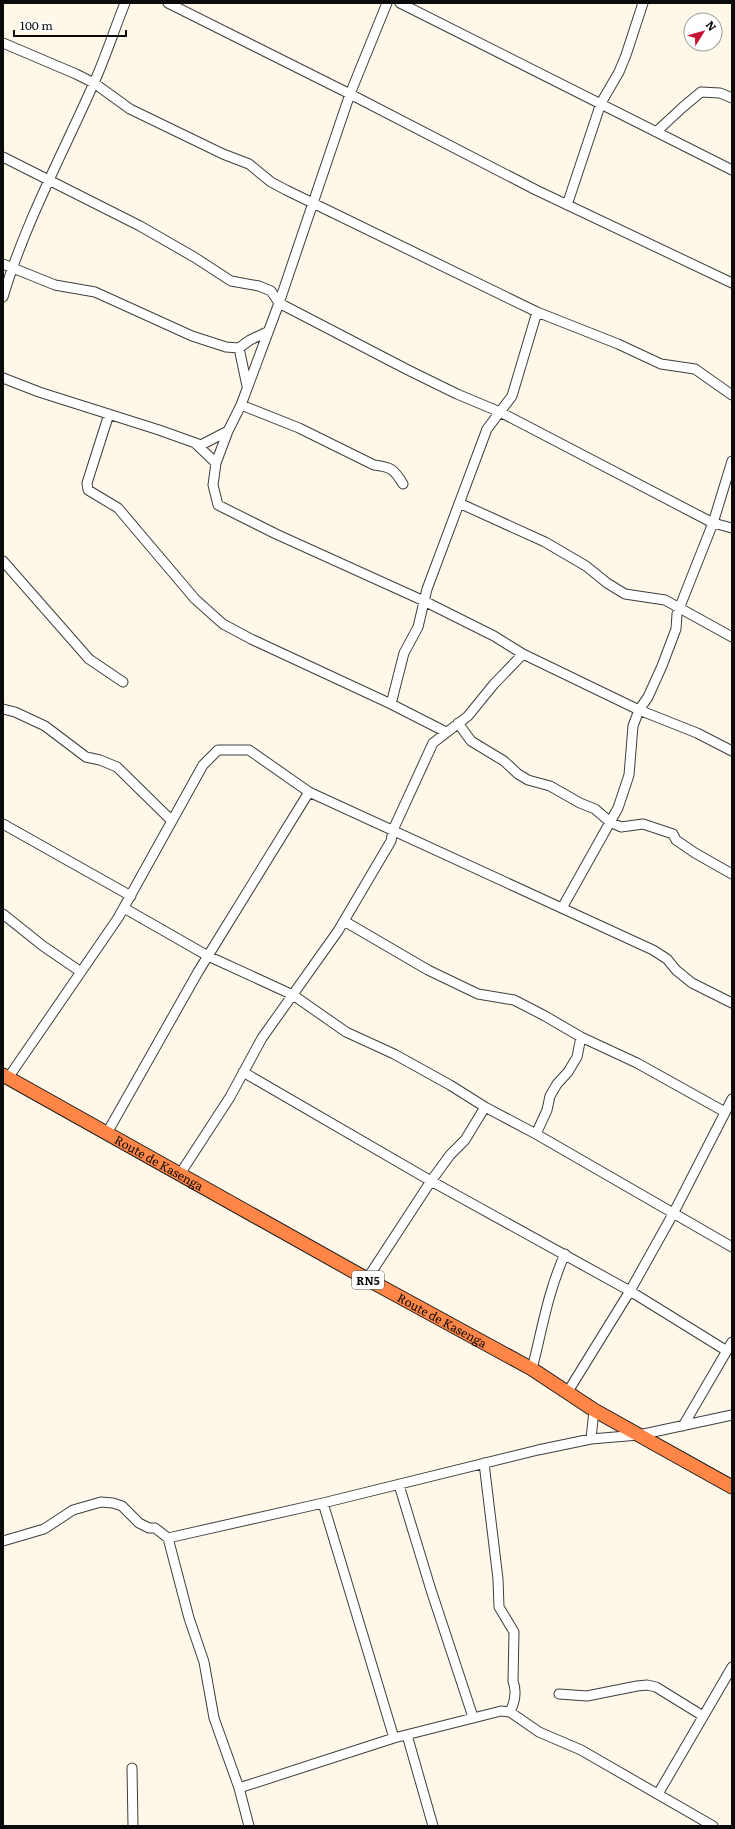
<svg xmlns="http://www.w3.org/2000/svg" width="735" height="1829" font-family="Literata,serif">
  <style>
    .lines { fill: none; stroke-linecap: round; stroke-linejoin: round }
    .minor-casing { stroke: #3e3e3e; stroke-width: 11 }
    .highway-casing { stroke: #1c1c1c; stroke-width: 15 }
    .minor { stroke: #fff; stroke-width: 9 }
    .highway { stroke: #ff8647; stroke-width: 13 }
    .labels { text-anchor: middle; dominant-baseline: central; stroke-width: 4; stroke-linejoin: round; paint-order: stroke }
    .shield { fill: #fff; stroke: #545454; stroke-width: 1 }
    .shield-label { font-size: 11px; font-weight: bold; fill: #0b0b0b }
    .street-label { font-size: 12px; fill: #0b0b0b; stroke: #fff }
  </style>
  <rect width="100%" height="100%" fill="#fff8e9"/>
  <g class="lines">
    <defs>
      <path id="minor" d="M168,3l182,91 186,96 196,93
        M400,3l332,167
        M3,43l73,31 18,9 36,26 93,45 26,10 22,18 15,8 251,122 81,32 43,20 34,5 37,26
        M656,132l27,-25 18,-15 19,1 12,5
        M3,157l137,69 54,31 37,24 28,5 12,5 8,12 129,67 49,24 43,18 213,111 19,5
        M567,205l34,-102 18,-31 7,-17 17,-52
        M3,264l52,21 40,7 97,44 34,11 13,1 11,-8 17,-8
        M3,297c22,-74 59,-142 90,-212 12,-26 21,-55 32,-82
        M239,348l8,38
        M3,378l36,14 120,38 42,15 27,-14 13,-26 38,-102 71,-209 37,-91
        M241,405l58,23 75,37c17,2 20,4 29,19
        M109,414l-22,69 1,7 30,18 77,91 28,25 28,15 140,65 55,28
        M228,431l-12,32 -3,22 5,20 58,29 148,67 70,35 29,18 116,56 58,23 35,18
        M195,443l21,20
        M459,503l86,39 41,24 21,17 18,11 40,6 67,37
        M3,561l86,98 34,23
        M391,704l13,-51 14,-26 9,-38 60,-160 25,-33 25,-84
        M3,709l12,3 30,14 41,31 14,3 17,7 55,54
        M458,723l13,18 33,20 14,13 10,6 22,6 30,17 15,6 15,13 11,5 22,-3 30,10 3,6 19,13 37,21
        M3,824l128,72
        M124,908l84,48 85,39 53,37 48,22 56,31 35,22
        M562,908l56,-100 11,-33 4,-49 6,-16 9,-13 14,-31 14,-37 1,-15 36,-91 19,-62
        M3,914l40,32 38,26
        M344,921l84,49 50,24 36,6 31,16 36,21 56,26 88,49
        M243,1072l188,109 199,110 97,60
        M8,1078l110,-160 85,-153 15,-15h31l60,42 344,158 14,9 9,11 16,13 40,20
        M107,1133l91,-161 111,-180
        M536,1134l11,-24 3,-14 7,-12 11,-12 9,-15 4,-20
        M180,1174l50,-77 32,-59 76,-107 53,-90 2,-11 40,-87 35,-27 26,-32 29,-30
        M367,1279l64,-98 19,-26 15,-15 20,-33 51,27 196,113
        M532,1369c10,-39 16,-78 33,-115
        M567,1393l63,-102 43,-77 59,-115
        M683,1426l49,-84
        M591,1439l3,-29
        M484,1463l14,116 1,28 15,25 -1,49c4,11 2,21 -3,31
        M399,1485l32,105 42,127
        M323,1503l71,235
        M168,1538l21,80 15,44 10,56 25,70 10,38
        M3,1541l41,-12 29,-19 28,-8 12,1 9,3 17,17 10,5h6l13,10 155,-35 215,-53 53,-11 48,-4 93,-20
        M559,1694l28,2 50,-10 10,-1 9,2 47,29
        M407,1735l26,91
        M132,1768l1,58
        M239,1788l155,-50 107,-27 9,1 29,20 42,18 132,76
        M658,1794l74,-127"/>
      <g id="highway">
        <path id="s1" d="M3,1075l364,204 165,90 62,41 138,77"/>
      </g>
    </defs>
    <use href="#minor" class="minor-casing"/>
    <use href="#highway" class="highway-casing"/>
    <use href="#minor" class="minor"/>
    <use href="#highway" class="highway"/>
  </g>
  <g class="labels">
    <rect class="shield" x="352" y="1271" width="32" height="18" rx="3"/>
    <g class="shield-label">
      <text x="368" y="1280">RN5</text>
    </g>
    <g class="street-label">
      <text stroke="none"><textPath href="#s1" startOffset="179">Route de Kasenga</textPath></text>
      <text stroke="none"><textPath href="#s1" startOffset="503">Route de Kasenga</textPath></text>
    </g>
  </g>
  <rect width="735" height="1829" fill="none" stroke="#0b0b0b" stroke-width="8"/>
  <g transform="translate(703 32) rotate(53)"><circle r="19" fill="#ffffff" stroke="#9d9d9d"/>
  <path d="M0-3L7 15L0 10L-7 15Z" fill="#c91533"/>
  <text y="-6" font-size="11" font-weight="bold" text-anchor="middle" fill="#0b0b0b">N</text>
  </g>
  <path d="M14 30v6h112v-6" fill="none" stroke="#0b0b0b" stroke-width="2"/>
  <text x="20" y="30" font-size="12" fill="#0b0b0b" stroke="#ffffff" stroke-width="3" paint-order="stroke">100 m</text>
</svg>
